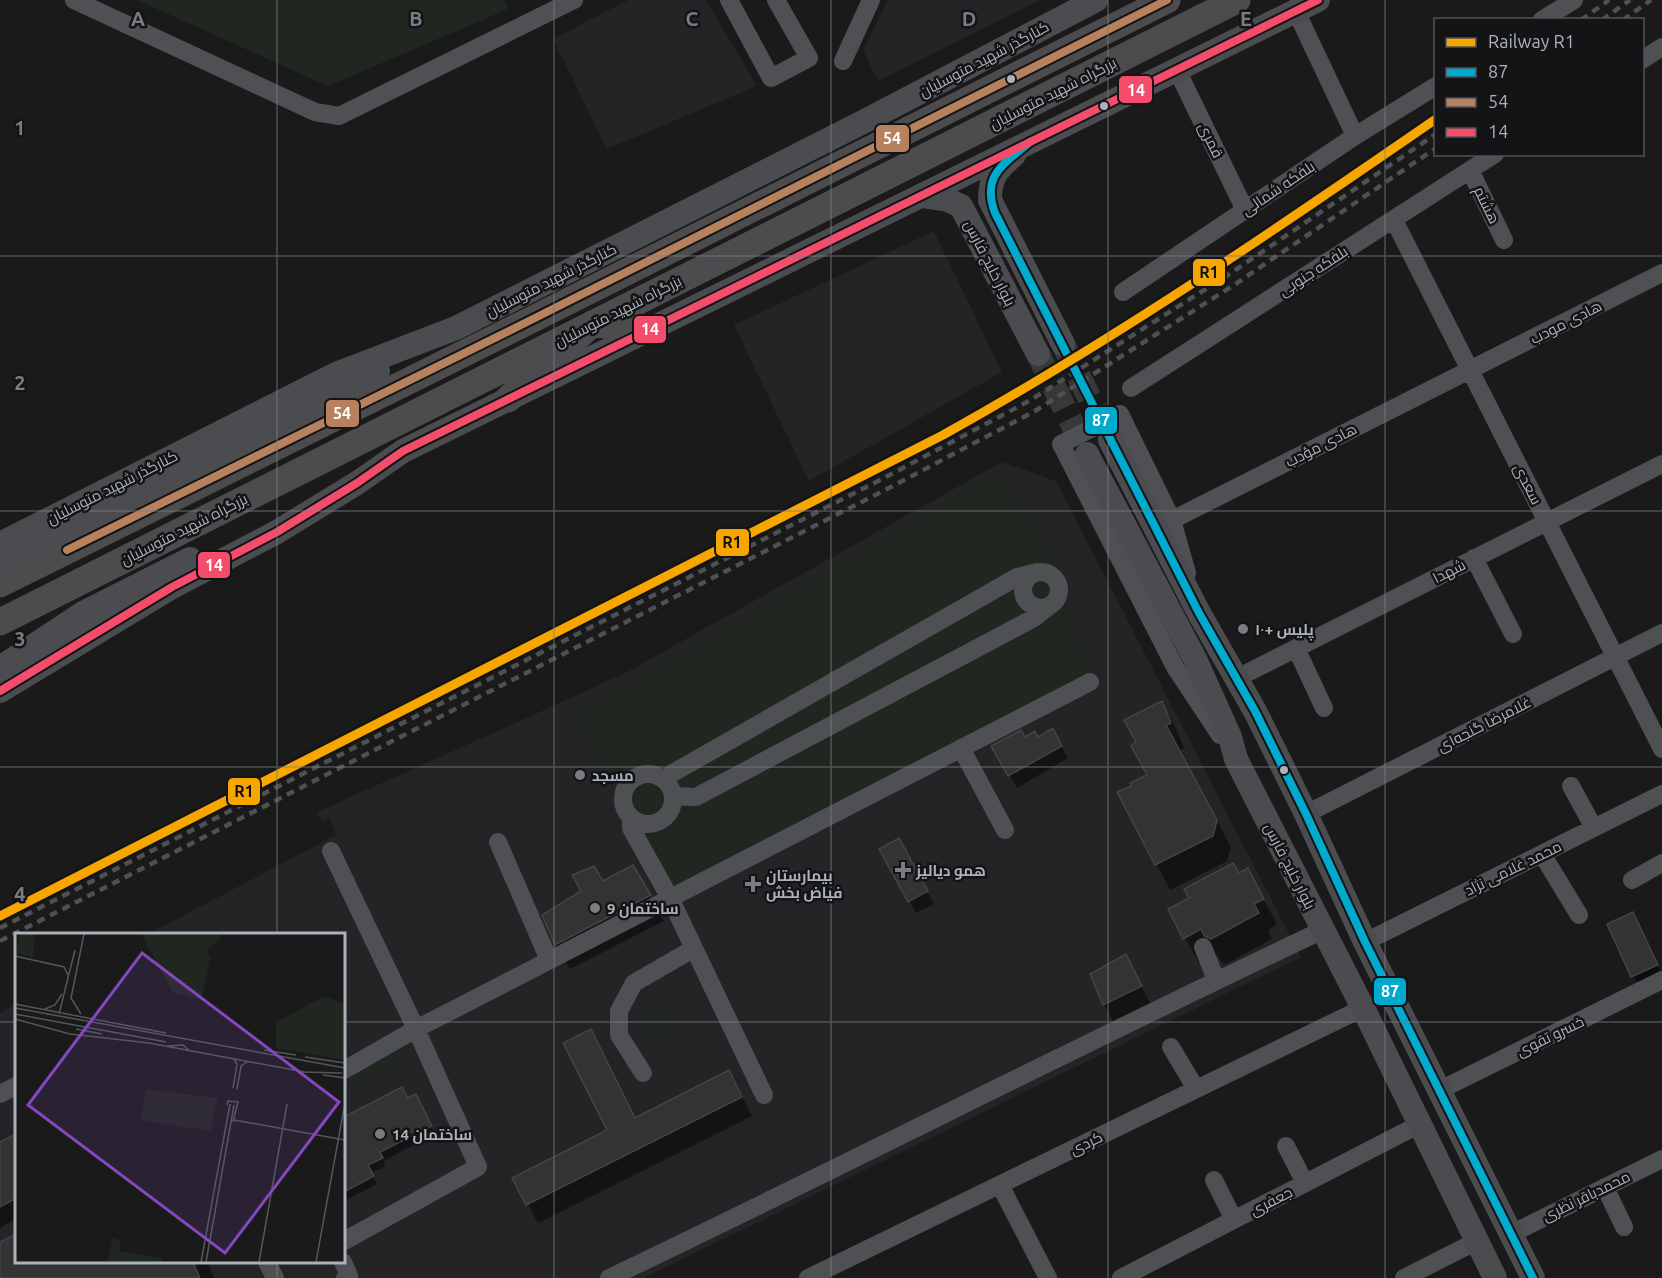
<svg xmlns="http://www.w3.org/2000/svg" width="1662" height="1278" font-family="Ubuntu,Cairo,sans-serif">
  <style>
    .built { fill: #242426 }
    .green { fill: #202720 }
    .shadow { fill: #0007 }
    .building { fill: #333334; stroke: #424446; stroke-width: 1.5 }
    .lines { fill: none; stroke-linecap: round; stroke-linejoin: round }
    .major-tunnel { stroke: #37383a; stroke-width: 24; stroke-dasharray: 24 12; stroke-linecap: butt }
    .minor { stroke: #4e5053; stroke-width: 18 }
    .major { stroke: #4b4c4f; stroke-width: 24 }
    .highway { stroke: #4c4c4f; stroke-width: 27 }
    .rail { stroke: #4e5052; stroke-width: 4.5; stroke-dasharray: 8 6; stroke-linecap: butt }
    .bus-1-casing { stroke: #141416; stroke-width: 12 }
    .bus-2-casing { stroke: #141416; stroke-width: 12 }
    .bus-3-casing { stroke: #141416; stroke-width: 12 }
    .bus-1 { stroke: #00a9ce; stroke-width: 8 }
    .bus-2 { stroke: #b6815c; stroke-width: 8 }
    .bus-3 { stroke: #f44d6c; stroke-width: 8 }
    .rail-1-casing { stroke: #141416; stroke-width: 14 }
    .rail-1 { stroke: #f7a600; stroke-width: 9 }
    .grid { fill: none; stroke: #787d83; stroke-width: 1.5; stroke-opacity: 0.55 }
    .bus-dot { fill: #abb2bb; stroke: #141416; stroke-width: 2 }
    .poi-dot { fill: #787d83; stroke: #141416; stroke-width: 2 }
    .labels { text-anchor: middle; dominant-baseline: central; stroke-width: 5; stroke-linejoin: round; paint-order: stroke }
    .street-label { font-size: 15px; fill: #abb2bb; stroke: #141416 }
    .poi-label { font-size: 15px; font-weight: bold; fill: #abb2bb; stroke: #141416; text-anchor: start }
    .inset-road { fill: none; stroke: #54575a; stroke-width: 1.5 }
    .view { fill: #8547be; fill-opacity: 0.15; stroke: #8547be; stroke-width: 3 }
    .inset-edge { fill: none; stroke: #abb2bb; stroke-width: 3 }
    .grid-label { font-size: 20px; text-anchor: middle; font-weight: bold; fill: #787d83; stroke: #141416; stroke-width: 5; stroke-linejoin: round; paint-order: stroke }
    .line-badge { stroke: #141416; stroke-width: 2 }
    .badge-label { font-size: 16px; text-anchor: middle; font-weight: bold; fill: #fff }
    .pale-badge-label { font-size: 16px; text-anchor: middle; font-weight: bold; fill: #111 }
  </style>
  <rect width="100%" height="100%" fill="#1a1a1a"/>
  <path class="built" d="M628,0h78l51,86 -150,63 -54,-110z
    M888,0h152l-162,81 -10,-19 -4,-14z
    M934,231l68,141 -193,109 -75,-156z
    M1002,462l54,19 245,476 -657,321h-644v-265l16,-9v258h328v-328h-196l188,-99 -7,-17 -7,4 -5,-10 212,-95 100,-46z"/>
  <path class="green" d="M137,0h367l4,9 -180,77z
    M999,470l46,70 45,142 -420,216 -95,-183z
    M642 1023a13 13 0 1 1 26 0a13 13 0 1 1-26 0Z
    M398,1050l4,2 2,4 -49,28 -5,-2 -2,-5z"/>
  <path class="shadow" d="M1162,703l14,25 8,20 -5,3 52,96 -4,14 -57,29 -51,-97 15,-6 15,-12 -11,-32z
    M1052,730l16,28 -51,30 -24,-42 32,-7h12z
    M898,840l36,64 -18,9 -35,-63z
    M632,867l32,54 -94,48 -14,-25 27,-52z
    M1238,874l23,21 16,29 -9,6 4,9 -46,25 -5,-3 -5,-7 -17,9 -14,-25z
    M1609,925l31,1 22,49 -22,14z
    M1125,956l30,56 -37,18 -14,-25 -12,-31z
    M402,1089l5,11 13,4 15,30 -52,27 3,5 -15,7 6,11 -33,17v-53l3,-2 -3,-8v-19z
    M739,1091l13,25 -214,107 -24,-45 122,-58z
    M16,1135v84l-16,9v-84z
    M16,1236v26h191l7,16h-214v-34z"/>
  <path class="building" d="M1162,701l9,22 -5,2 51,95 -4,16 -58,29 -38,-73 15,-6 -2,-3 17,-8 -16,-29 5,-4 -12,-22z
    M1053,728l9,18 -54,30 -17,-30 30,-16 4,7 10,-6 3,6z
    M899,838l29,53 -20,11 -29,-53z
    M1233,863l6,10 9,-5 16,31 -10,5 5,9 -48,26 -7,-3 -3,-7 -18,10 -15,-30 21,-11 -5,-9z
    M633,865l18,30 -96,50 -13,-30 39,-24 -9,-16 22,-9 9,15z
    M1633,912l25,53 -27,12 -24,-53z
    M1126,954l16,32 -39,19 -13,-31z
    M591,1029l44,89 94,-48 13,27 -216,108 -14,-27 95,-48 -44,-87z
    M402,1087l6,11 8,-4 16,32 -52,26 3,6 -15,7 6,11 -30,16v-75z
    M16,1134v64l-16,9v-65z
    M16,1234v28h177l7,16h-200v-36z"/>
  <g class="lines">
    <path class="major-tunnel" d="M1063,344l47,96
      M1038,354l49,100"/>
    <path class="minor" d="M74,0l241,112 24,4 235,-116
      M729,0l42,78 38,-20 -33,-58
      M1296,11l59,125
      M1542,20l32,-20
      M1642,60l20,-13
      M843,61l28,-61
      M1177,70l68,140
      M1470,170l34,70
      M1394,220l268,529
      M1123,292l232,-156 81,-50
      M1131,388l364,-234
      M1172,520l490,-247
      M1474,558l39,76
      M1023 590a18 18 0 1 1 36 0a18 18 0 1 1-36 0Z
      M1187,573l-15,-53 -52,-106 -59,30 114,223 45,68
      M1296,648l28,60
      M1237,678l425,-214
      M961,748l44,82
      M623 799a25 25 0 1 1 50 0a25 25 0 1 1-50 0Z
      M665,781l6,-7 346,-197 20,-5
      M1571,786l23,42
      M673,796l23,1 338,-179 14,-11
      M1306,814l356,-181
      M631,819v9l39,70 94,197
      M498,842l51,118
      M331,851l85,178 62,138 -134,74
      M1542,854l37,61
      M1632,880l30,-17
      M1365,942l297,-148
      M1203,947l13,33
      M1171,1047l25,42
      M344,1070l72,-41 674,-347
      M643,1073l-24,-38v-24l15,-28 59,-34
      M1438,1091l224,-111
      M0,1094l16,-8
      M1286,1146l19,37
      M1214,1180l20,40
      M1000,1185l48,93
      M1605,1187l19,40
      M1511,1234l151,-75
      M267,1262l8,16
      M343,1262l6,14 -4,2
      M609,1278c239,-114 474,-235 714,-348
      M808,1278l555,-270
      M1121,1278l299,-154
      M1404,1278l73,-37"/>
    <path class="major" d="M1014,155c-17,15 -24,21 -24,45l73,144
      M922,196l26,4 13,6 77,148
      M1110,440l89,173 56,98 51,103 59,128 168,336
      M1087,454l108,205 35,78 6,22 127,249 132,270
      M0,544l336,-170 120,-46 407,-206 233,-122
      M0,564l378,-193
      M0,668l83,-55 107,-54
      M0,691l172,-104 105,-55 80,-49 46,-32 915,-451"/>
    <path class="highway" d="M508,399l84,-75 60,4
      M0,584l527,-262 640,-322
      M0,622l1237,-622"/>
    <path class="rail" d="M1581,20l28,-20
      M1602,20l28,-20
      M1623,20l28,-20
      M0,916l943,-481c171,-95 332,-205 493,-316
      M0,928l882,-449 147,-78 199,-126 208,-141
      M0,941l887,-452 148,-78 199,-126 202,-137"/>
    <defs>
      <path id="bus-1" d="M1030,142c-26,22 -49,33 -35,71l204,400 56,98 51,103 59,128 168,336"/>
      <path id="bus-2" d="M67,550l460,-228 640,-322"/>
      <path id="bus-3" d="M0,691l172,-104 105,-55 80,-49 46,-32 915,-451"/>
    </defs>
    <use href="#bus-1" class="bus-1-casing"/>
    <use href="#bus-2" class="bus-2-casing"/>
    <use href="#bus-3" class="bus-3-casing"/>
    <use href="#bus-1" class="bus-1"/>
    <use href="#bus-2" class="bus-2"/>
    <use href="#bus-3" class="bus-3"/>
    <defs>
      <path id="rail-1" d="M0,916l943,-481c171,-95 332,-205 493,-316"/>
    </defs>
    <use href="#rail-1" class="rail-1-casing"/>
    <use href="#rail-1" class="rail-1"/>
  </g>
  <path class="grid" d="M277,0v934M554,0v1278M831,0v1278M1108,0v1278M1385,0v1278M0,256h1662M0,511h1662M0,767h1662M0,1022h16M344,1022h1318M277,1262v16"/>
  <g class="bus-dot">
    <circle cx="1011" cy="79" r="5"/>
    <circle cx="1104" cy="106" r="5"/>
    <circle cx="1284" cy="770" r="5"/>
  </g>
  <g class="poi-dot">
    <circle cx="1243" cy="629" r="6"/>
    <circle cx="580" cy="775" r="6"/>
    <path d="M900 861h6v6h6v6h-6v6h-6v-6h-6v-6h6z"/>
    <path d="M750 875h6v6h6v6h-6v6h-6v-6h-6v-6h6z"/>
    <circle cx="595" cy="908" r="6"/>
    <circle cx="380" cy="1134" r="6"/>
  </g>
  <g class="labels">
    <g class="street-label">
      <text transform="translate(984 59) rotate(-28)">کنارگذر شهید متوسلیان</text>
      <text transform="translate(1053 93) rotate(-27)">بزرگراه شهید متوسلیان</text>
      <text transform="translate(1211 140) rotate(64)">قمری</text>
      <text transform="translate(1278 188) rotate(-34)">بلفکه شمالی</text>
      <text transform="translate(1487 205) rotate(64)">هشتم</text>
      <text transform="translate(990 263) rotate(63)">بلوار خلیج فارس</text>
      <text transform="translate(1313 271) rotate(-33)">بلفکه جنوبی</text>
      <text transform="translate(551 280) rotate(-27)">کنارگذر شهید متوسلیان</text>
      <text transform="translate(618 311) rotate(-27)">بزرگراه شهید متوسلیان</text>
      <text transform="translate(1566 322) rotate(-27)">هادی مودب</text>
      <text transform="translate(1321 445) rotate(-27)">هادی مؤدب</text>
      <text transform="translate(1528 484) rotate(63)">سعدی</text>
      <text transform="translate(112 487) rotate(-27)">کنارگذر شهید متوسلیان</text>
      <text transform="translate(184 529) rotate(-27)">بزرگراه شهید متوسلیان</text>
      <text transform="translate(1449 571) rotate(-27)">شهدا</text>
      <text transform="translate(1484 724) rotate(-27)">غلامرضا گنجه‌ای</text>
      <text transform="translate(1290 866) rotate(63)">بلوار خلیج فارس</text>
      <text transform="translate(1513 868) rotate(-26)">محمد غلامی نژاد</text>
      <text transform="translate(1550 1036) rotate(-26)">خسرو تقوی</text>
      <text transform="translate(1086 1143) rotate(-26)">کردی</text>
      <text transform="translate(1586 1196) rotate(-26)">محمدباقر نظری</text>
      <text transform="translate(1271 1201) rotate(-27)">جعفری</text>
    </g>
    <g class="poi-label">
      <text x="1255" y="629">پلیس +۱۰</text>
      <text x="592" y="775">مسجد</text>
      <text x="916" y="870">همو دیالیز</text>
      <text x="766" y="875">بیمارستان<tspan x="766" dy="17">فیاض بخش</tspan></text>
      <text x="607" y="908">ساختمان 9</text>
      <text x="392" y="1134">ساختمان 14</text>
    </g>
  </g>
  <g transform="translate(15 933)">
    <rect width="330" height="330" fill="#1a1a1a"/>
    <path d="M5,1h15l-2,24 -17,-5zM126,1h78l2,4 -13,11 -1,5 4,1 -10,45 -28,-7zM310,63l20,9v55l-69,-12v-26zM131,156l72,9 -8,33 -69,-11zM97,305l8,2v11l42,7 -1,4h-53z" fill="#202720"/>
    <path class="inset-road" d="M0,23l49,11 4,8M0,71l151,29M0,75l330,60M30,76l10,-4 7,-11M0,81l151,28M44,81l16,-64M66,81l-10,-16 13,-64M0,86l55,15 79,9 156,29M61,96l26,5M152,113l16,-1 7,6M249,117l32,5M290,124l40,6M287,139l40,1M308,142l22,3M218,155l4,-24 -3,-5M222,156l4,-23 6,-4M212,172l1,-4 10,1 -5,20M219,187l111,20M186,329l29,-158M191,329l28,-157M244,329l28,-158M301,329l28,-154"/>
    <path class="view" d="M127,20l197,149 -114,151 -197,-148z"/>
    <rect width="330" height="330" class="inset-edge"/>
  </g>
  <g class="grid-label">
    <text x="138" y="26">A</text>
    <text x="416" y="26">B</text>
    <text x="692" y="26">C</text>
    <text x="969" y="26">D</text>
    <text x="1246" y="26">E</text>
    <text x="20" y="135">1</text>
    <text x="20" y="390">2</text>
    <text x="20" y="646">3</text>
    <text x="20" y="901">4</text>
  </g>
  <g class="line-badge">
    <rect x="1118" y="75" width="35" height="29" rx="6" fill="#f44d6c"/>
    <rect x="875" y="124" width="35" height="29" rx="6" fill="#b6815c"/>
    <rect x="1192" y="258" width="34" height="29" rx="6" fill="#f7a600"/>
    <rect x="633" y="315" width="34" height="29" rx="6" fill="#f44d6c"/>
    <rect x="325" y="399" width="35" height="29" rx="6" fill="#b6815c"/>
    <rect x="1084" y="406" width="34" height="29" rx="6" fill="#00a9ce"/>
    <rect x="715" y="528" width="35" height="29" rx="6" fill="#f7a600"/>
    <rect x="197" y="551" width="34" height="28" rx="6" fill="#f44d6c"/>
    <rect x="227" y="777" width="34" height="29" rx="6" fill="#f7a600"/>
    <rect x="1373" y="977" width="34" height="29" rx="6" fill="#00a9ce"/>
  </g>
  <g class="badge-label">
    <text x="1136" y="96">14</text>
    <text x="892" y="144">54</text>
    <text x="650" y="335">14</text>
    <text x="342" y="419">54</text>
    <text x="1101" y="426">87</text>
    <text x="214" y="571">14</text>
    <text x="1390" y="997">87</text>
  </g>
  <g class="pale-badge-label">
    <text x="1209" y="278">R1</text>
    <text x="732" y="548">R1</text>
    <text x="244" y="797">R1</text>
  </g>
  <rect x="1434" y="18" width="210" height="138" fill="#141416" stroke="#505358" stroke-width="1.5"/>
  <rect x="1446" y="38" width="30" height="9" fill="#f7a600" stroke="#505358" stroke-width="1.5"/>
  <text x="1488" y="48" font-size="18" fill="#abb2bb">Railway R1</text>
  <rect x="1446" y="68" width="30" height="9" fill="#00a9ce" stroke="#505358" stroke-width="1.5"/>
  <text x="1488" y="78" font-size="18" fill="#abb2bb">87</text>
  <rect x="1446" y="98" width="30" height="9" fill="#b6815c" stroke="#505358" stroke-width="1.5"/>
  <text x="1488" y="108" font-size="18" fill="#abb2bb">54</text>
  <rect x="1446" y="128" width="30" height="9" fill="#f44d6c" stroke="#505358" stroke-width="1.5"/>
  <text x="1488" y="138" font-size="18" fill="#abb2bb">14</text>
</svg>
